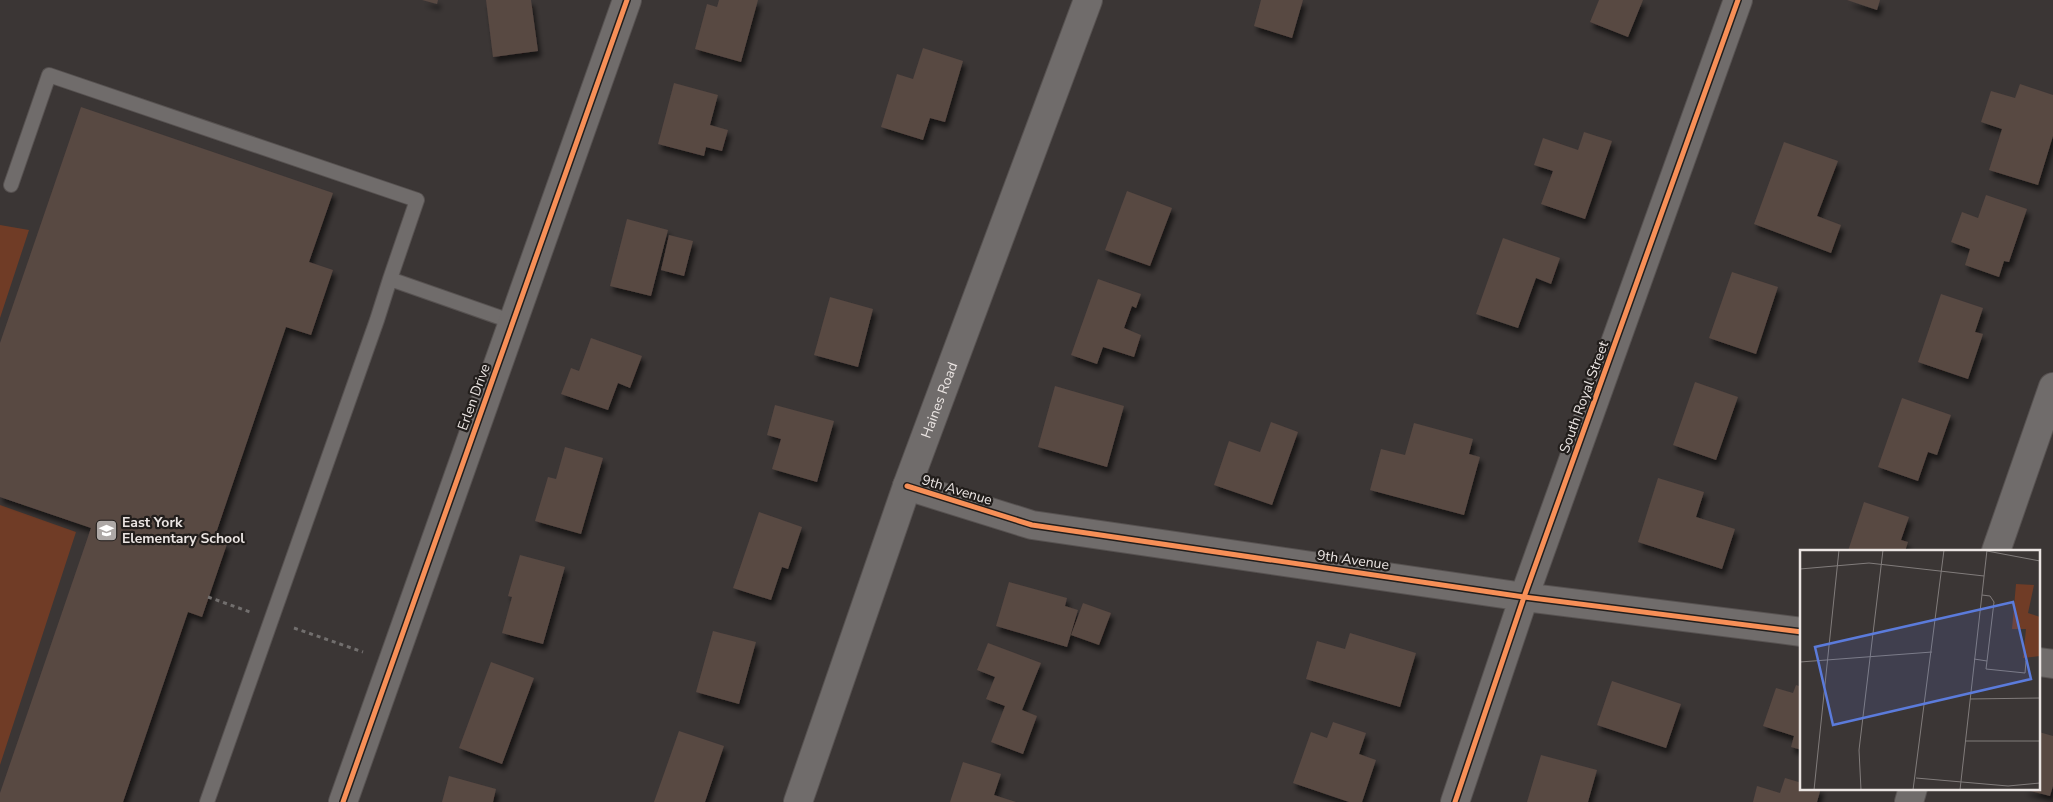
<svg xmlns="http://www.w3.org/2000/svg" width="2053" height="802" font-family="'Nunito Sans',sans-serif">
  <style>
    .green { fill: #703c26 }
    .building { fill: #584842; filter: url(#shadow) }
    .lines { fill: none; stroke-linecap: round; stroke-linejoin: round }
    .lane-casing { stroke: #575251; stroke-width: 16 }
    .street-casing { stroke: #575251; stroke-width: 30 }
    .secondary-casing { stroke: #575251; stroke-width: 30 }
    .path { stroke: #726f6e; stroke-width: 3; stroke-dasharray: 4 4; stroke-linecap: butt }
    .lane { stroke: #706c6b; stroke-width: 14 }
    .street { stroke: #706c6b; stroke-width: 28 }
    .secondary { stroke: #706c6b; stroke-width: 28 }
    .cycleway-casing { stroke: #221e1c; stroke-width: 8 }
    .cycleway { stroke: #f78f57; stroke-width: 5 }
    .labels { text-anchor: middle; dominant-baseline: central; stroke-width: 4.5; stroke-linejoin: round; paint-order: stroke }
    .street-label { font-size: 14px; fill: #ebe5e3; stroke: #221e1c }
    .poi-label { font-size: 14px; font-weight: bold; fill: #ebe5e3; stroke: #221e1c; text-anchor: start }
    .inset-road { fill: none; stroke: #817c7b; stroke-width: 1 }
    .view { fill: #5b7bdb; fill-opacity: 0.15; stroke: #5b7bdb; stroke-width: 2.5 }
    .inset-edge { fill: none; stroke: #ebe5e3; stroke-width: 2.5 }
  </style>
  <defs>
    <filter id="shadow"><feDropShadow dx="3" dy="5.5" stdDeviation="2.5" flood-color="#0009"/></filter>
  </defs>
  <rect width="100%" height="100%" fill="#3b3635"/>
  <path class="green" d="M0,225l29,5 -29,88z
    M0,505l76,27 -76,233z"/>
  <path class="building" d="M422,0h16l-1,4z
    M486,0h45l7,51 -45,6z
    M719,0h39l-17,62 -46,-13 12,-45 10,3z
    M1261,0h42l-11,38 -38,-12z
    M1599,0h44l-15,37 -38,-15z
    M1847,0h33l-3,10z
    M923,48l40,13 -18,61 -15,-4 -7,22 -42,-13 16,-53 16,5z
    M674,83l44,12 -8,30 18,5 -6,21 -16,-4 -2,9 -46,-12z
    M2020,84l33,11v41l-15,49 -49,-15 13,-41 -21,-7 10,-31 24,7z
    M81,107l252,86 -24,69 24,8 -22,65 -25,-8 -72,212 13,5 -25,73 -14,-5 -65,190h-123v-9l91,-265 -91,-31v-154z
    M1584,132l28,9 -27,78 -44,-15 12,-33 -19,-6 9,-27 35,12z
    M1784,142l54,19 -21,55 24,9 -10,28 -77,-29z
    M1127,191l45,17 -22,58 -45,-16z
    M1986,195l41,14 -18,53 -5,-1 -5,16 -34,-12 5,-16 -19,-7 11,-30 16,6z
    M627,219l41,11 -17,66 -41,-10z
    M669,235l24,6 -9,35 -23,-6z
    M1503,238l57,20 -9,26 -15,-6 -18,50 -42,-14z
    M1732,272l46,15 -22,67 -47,-16z
    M1098,279l43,15 -5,14 -4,-2 -8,22 17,7 -7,22 -31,-10 -6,17 -26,-9z
    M1941,294l42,14 -8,24 8,2 -15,45 -50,-17z
    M830,297l43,12 -15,58 -44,-12z
    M591,338l51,18 -12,32 -12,-5 -10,27 -47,-16 10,-26 8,3z
    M1695,382l43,15 -22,63 -43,-15z
    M1055,386l69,20 -17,61 -69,-20z
    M1902,398l49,17 -14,40 -9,-3 -10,29 -40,-14z
    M775,405l59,16 -17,61 -45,-13 9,-30 -14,-4z
    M1271,422l27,10 -26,73 -58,-20 15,-44 31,11z
    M1414,423l59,16 -4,15 11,3 -16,58 -94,-25 11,-41 24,6z
    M565,447l38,11 -22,76 -46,-13 13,-44 8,2z
    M1658,478l46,14 -8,25 39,12 -13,40 -84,-27z
    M1864,502l45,15 -8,23 7,2 -3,9h-57z
    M759,512l43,15 -14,42 -6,-2 -11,33 -38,-12z
    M520,555l45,12 -22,77 -41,-11 10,-36 -4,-1z
    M1009,582l58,16 -2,8 13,4 -11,37 -71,-21z
    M1083,603l28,10 -12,32 -28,-10z
    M713,631l43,11 -17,62 -43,-12z
    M1350,633l66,20 -16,54 -94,-28 11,-38 28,8z
    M988,643l53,20 -19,47 15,6 -14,38 -32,-12 14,-36 -19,-7 9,-22 -18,-7z
    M491,662l43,16 -32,86 -43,-16z
    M1612,681l69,23 -15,44 -69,-23z
    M1796,685l6,2v63l-11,-3 3,-11 -31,-10 13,-38 17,5z
    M1333,722l33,11 -7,21 17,6 -14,42h-13l-56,-19 18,-51 16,6z
    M679,731l45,15 -19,56h-51z
    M2039,732l14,4v50l-3,10 -27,-7 16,-1z
    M1541,755l56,15 -9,32h-61z
    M963,762l38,12 -7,21 22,7h-66z
    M449,776l47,13 -3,13h-51z
    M1785,778l17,5v5h19l-4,14h-64l4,-16 23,7z"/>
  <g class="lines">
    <defs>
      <path id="lane" d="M11,185l38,-110 368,125 -27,79
        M207,802l170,-482 13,-41 123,43"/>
      <path id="street" d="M907,486l125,39 492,72 278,35
        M1996,551l57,-164
        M2039,662l14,2
        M343,802l284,-802
        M1455,802l69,-205 214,-597
        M1909,802l4,-14"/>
      <g id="secondary">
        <path id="s1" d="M798,802l109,-316 181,-486"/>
      </g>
    </defs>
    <use href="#lane" class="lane-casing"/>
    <use href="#street" class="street-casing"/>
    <use href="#secondary" class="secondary-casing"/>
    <path class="path" d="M208,597l42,15
      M294,628l69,24"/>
    <use href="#lane" class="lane"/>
    <use href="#street" class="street"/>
    <use href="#secondary" class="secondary"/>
    <defs>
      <path id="cycleway" d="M907,486l125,39 492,72 278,35
        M343,802l284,-802
        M1455,802l69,-205 214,-597"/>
    </defs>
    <use href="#cycleway" class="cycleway-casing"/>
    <use href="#cycleway" class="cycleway"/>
  </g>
  <defs>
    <symbol id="school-square" viewBox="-11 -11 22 22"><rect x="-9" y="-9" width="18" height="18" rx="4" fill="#ada8a6" stroke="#221e1c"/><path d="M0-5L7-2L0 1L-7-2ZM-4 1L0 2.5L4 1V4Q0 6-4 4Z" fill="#fff"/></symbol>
  </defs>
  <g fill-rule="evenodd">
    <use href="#school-square" x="94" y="518" width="25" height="25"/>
  </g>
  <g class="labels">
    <g class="street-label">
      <text transform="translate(474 397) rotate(-70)">Erlen Drive</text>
      <text transform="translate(1584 397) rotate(-70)">South Royal Street</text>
      <text stroke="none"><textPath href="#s1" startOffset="426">Haines Road</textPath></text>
      <text transform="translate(957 490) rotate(17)">9th Avenue</text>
      <text transform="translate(1353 560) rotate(8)">9th Avenue</text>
    </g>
    <g class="poi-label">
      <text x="122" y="522">East York<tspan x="122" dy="16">Elementary School</tspan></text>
    </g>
  </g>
  <g transform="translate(1800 550)">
    <rect width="240" height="240" fill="#3b3635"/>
    <path d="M216,34l18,1 -6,28 12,4v39l-17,2 3,-29h-14z" fill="#703c26"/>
    <path class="inset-road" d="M187,1l53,10M0,19l69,-6 115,13M174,109l13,2 7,-59 -4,-6 -8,-1M187,111l-1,8 39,4 1,-12M0,112l132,-10M170,149l70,-1M165,191h75M116,228l92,8 32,-3M14,240l25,-240M61,240l-2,-40 24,-200M113,240l31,-240M160,240l27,-240"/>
    <path class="view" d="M213,52l18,77 -198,46 -18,-78z"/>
    <rect width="240" height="240" class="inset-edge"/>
  </g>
</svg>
